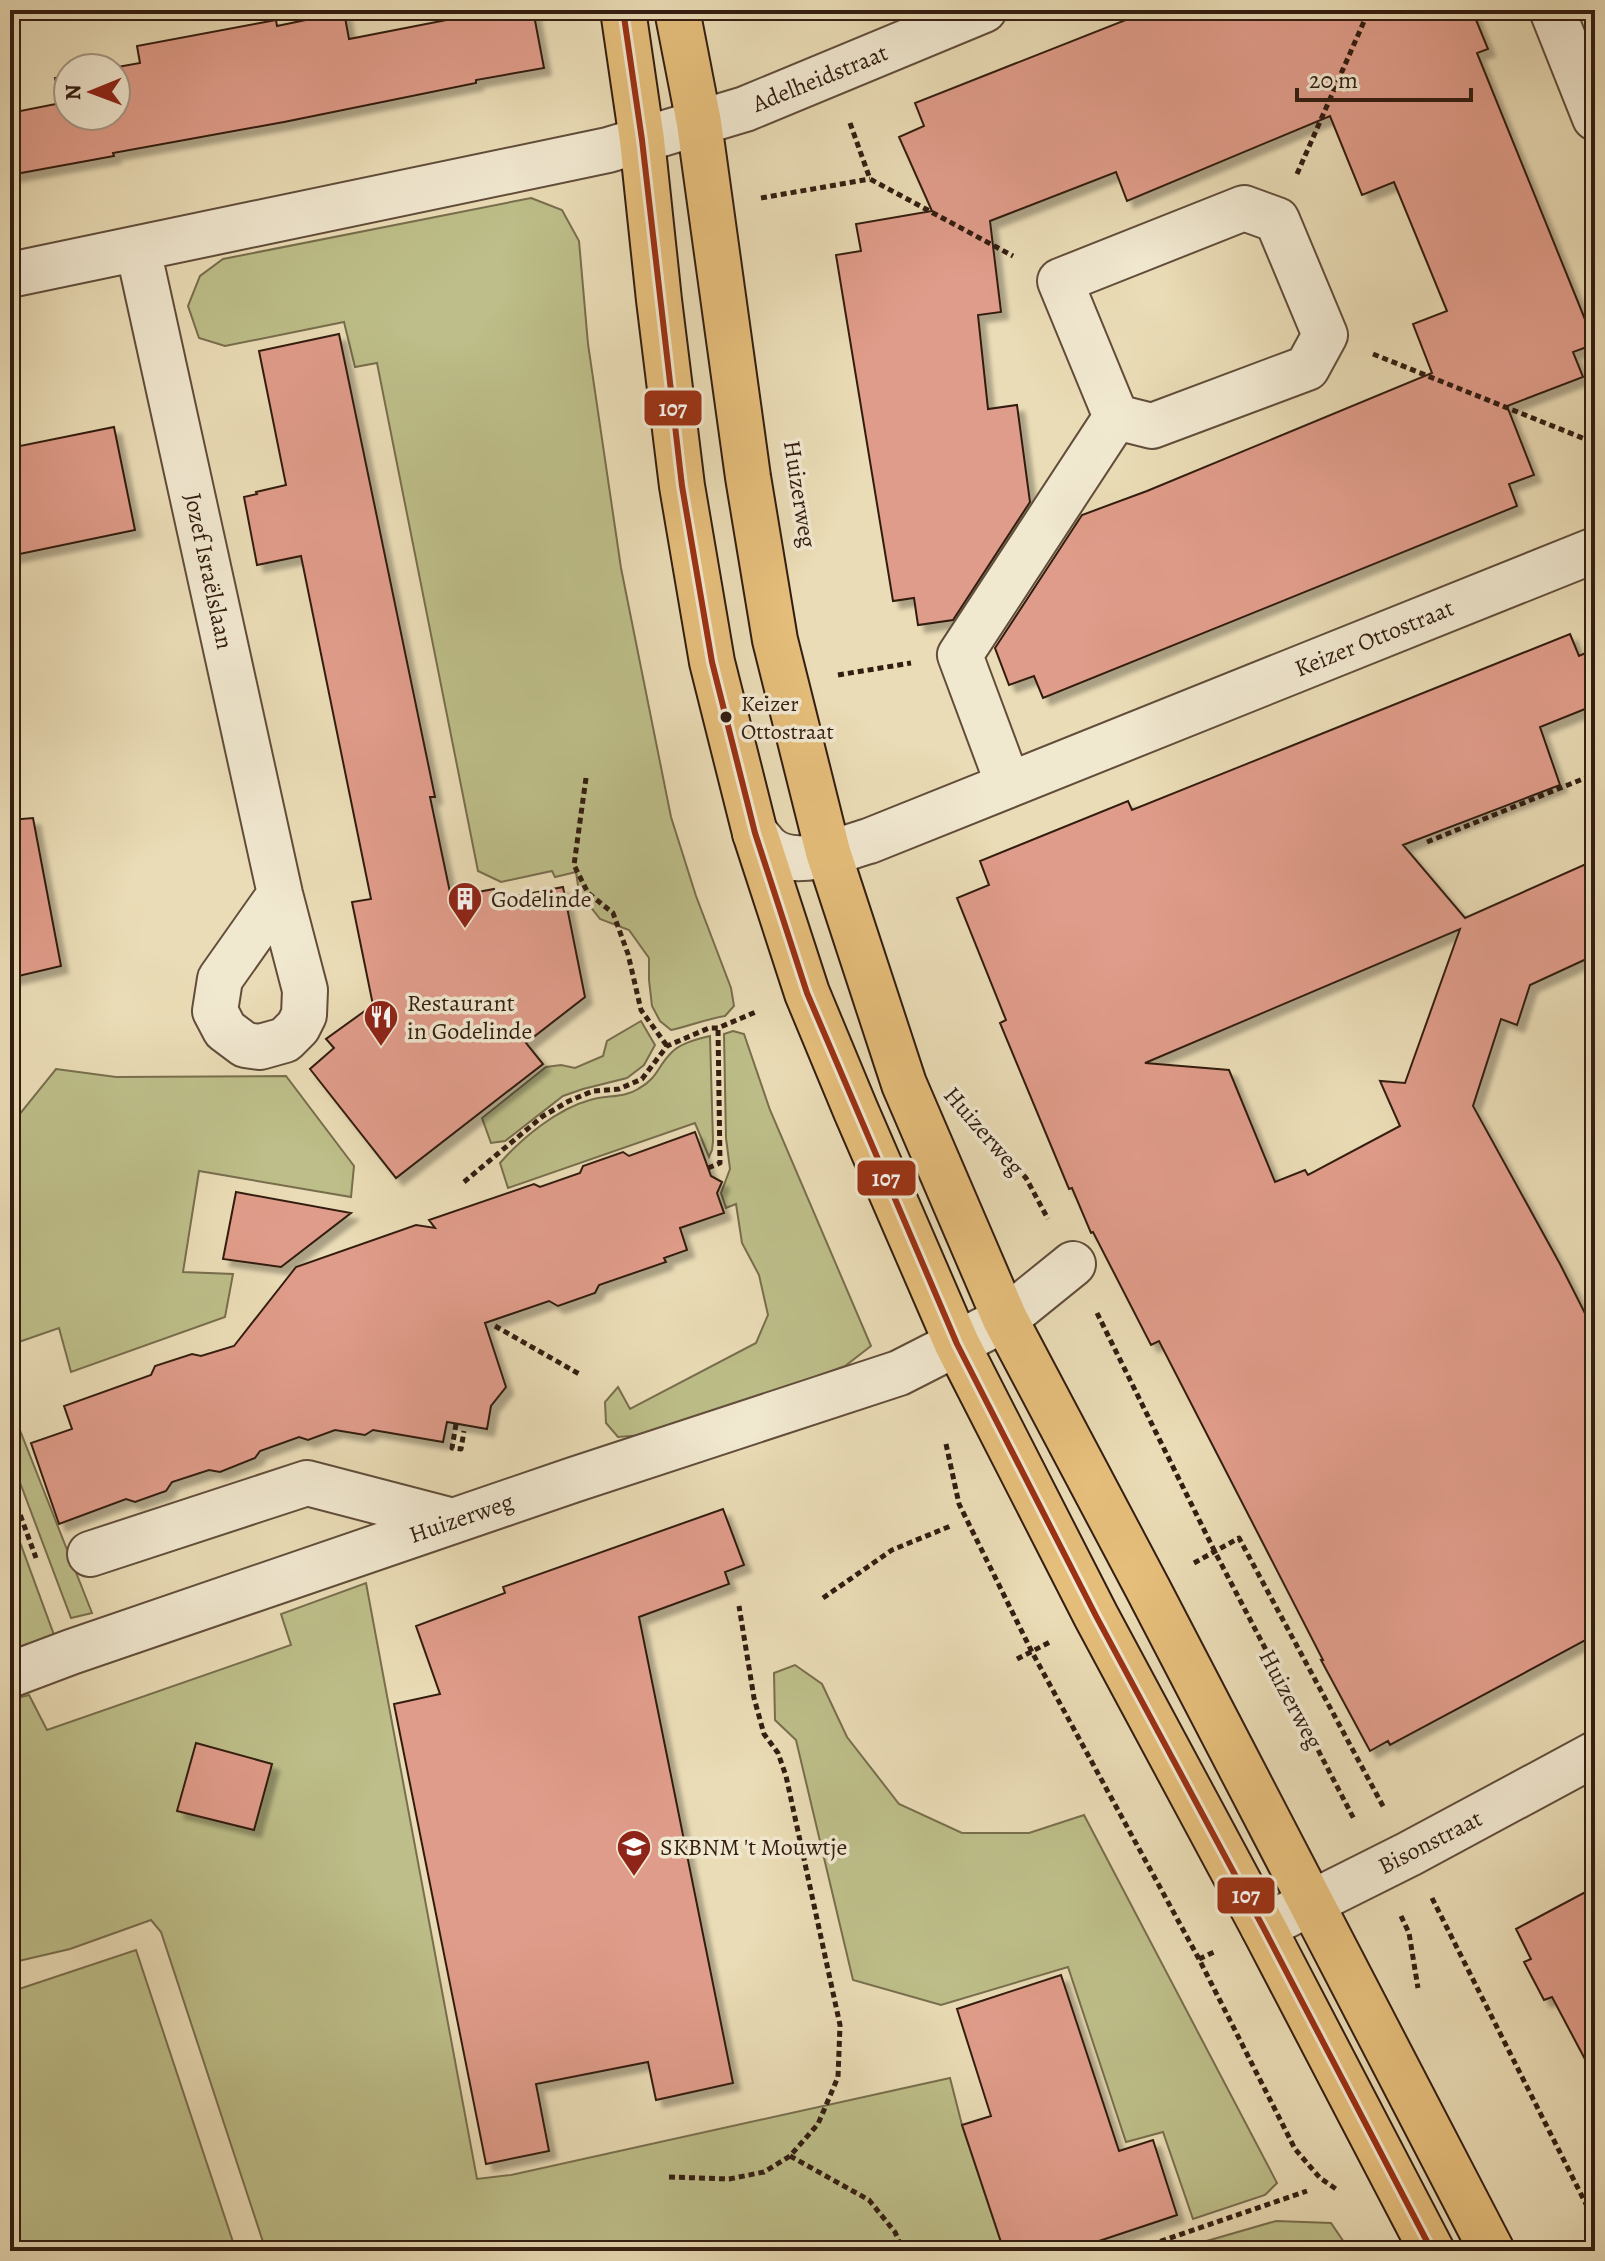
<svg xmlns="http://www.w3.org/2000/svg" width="1605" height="2261" font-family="Alegreya,serif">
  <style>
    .green { fill: #bdbe89; stroke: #786e4d; stroke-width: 2 }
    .building { fill: #e09c8a; stroke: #331d11; stroke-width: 2; fill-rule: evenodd; filter: url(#shadow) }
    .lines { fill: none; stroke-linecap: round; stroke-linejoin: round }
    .minor-casing { stroke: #614d3a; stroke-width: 48 }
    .major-casing { stroke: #331d11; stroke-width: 48 }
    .path { stroke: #331d11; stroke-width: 5; stroke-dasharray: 6 4; stroke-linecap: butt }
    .minor { stroke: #f1e8d0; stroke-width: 44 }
    .major { stroke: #e5be7b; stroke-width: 44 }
    .bus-1-casing { stroke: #f1e8d0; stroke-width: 12 }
    .bus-1 { stroke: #9b3214; stroke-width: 6 }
    .bus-dot { fill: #331d11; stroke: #f1e8d0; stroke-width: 3 }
    .labels { text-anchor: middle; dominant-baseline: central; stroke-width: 7; stroke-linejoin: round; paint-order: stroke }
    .bus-label { font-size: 22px; fill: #331d11; stroke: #f1e8d0; text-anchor: start }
    .street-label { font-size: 24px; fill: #331d11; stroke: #f1e8d0 }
    .poi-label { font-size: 24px; fill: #331d11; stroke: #f1e8d0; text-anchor: start }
    .line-badge { stroke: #f1e8d0; stroke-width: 3 }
    .badge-label { font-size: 22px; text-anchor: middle; font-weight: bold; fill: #fff }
  </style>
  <defs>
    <filter id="shadow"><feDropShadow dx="7" dy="7" stdDeviation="2" flood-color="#0004"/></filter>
  </defs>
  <rect width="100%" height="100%" fill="#eadcb6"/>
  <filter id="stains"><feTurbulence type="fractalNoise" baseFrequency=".0025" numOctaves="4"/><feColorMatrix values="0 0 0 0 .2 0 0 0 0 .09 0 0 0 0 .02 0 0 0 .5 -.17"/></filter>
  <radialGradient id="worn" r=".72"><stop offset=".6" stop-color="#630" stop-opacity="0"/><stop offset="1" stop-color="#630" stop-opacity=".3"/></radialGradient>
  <path class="green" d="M531,198l31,12 17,31 9,103 33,224 50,249 25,79 35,92 3,18 -9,10c-19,3 -35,10 -54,14l-11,-9 -8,-15 -3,-26v-22l-20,-28 -29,-11 -21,-27 -3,-20 -21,5 -3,-6 -51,11 -23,-11 -101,-508 -22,4 -11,-45 -119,24 -26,-8 -11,-32 12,-30 23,-17z
    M641,1021l14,24 -11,20 -17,13 -44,11 -20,7 -58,45 -14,2 -9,-25 64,-51 15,-2 14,3 28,-12 4,-15z
    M733,1031l11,3 26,76 101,236 -26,20 -188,68 -39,3 -12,-14 -1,-21 13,-15 12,22 126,-66 12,-28 -9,-40 -17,-32 -6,-39 -10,4 -5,-15 9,-24 -4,-31 -2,-104z
    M710,1036l3,105 -1,9 -3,7 -14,-34 -187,65 -8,-25c22,-25 57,-54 90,-63 16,-5 34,-2 48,-11 20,-11 19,-22 33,-36 9,-10 27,-14 39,-17z
    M56,1069l60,8 170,-1 68,90 -3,31 -152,-26 -16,101 50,2 -8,43 -154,55 -12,-44 -49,17v-219z
    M10,1405l82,208 -21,5 -61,-162z
    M10,1515l44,120 -41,14 -3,-9z
    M366,1583l111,596 34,-4 439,-97 12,47 42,126h-738l-105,-319 -10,-12 -81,29 -60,14v-263l19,-5 18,35 244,-85 -10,-31z
    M795,1665l27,19 25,53 52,67 63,29h67l55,-18 193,368 -12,12 -72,24 -30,-87 -37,10 -58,-175 -127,38 -88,-25 -57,-240 -21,-20 -1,-47z
    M136,1950l100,301h-226v-259z
    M1276,2221l55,2 19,28h-162l-2,-4z"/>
  <path class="building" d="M460,10h73l11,58 -68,12v3l-192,39 -171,31 1,3 -104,19v-62l51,-10 -6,-25 13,-2v40h48v-48h-4l28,-5 -3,-17 139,-26 1,6 67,-14 5,27 113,-22z
    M1151,10h321l16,39 -11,4 118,291 -22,8 10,25 -76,29 27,69 -25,9 8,22 -474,192 -9,-22 -25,9 -14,-37 87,-133 65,-24 285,-118 -19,-49 34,-13 -53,-129 -32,13 -32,-79 -203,85 -11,-29 -126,49 11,91 -23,3 10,94 29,-4 13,97 -77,118 -35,5 -4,-27 -21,3 -57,-346 25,-4 -5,-27 76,-13 -33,-74 25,-11 -9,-23z
    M339,334l96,463h-5l21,100 43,-8 3,11 66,-13 22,110 -59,46 17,21 -147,114 -86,-109 24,-21 -8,-9 47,-34 -21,-103 19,-3 -70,-343 -44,9 -13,-68 13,-3 -1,-2 30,-7 -27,-134z
    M114,427l21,103 -125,26v-108z
    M1570,634l9,22 16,-7v56l-55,22 20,58 -157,60 62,73 130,-58v95l-65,30 -13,40 -16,-6 -28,87 87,158 35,69v302l-205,110 -2,-4 -18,10 -49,-91h2l-164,-319 -8,4 -58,-113 -2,1 -19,-45 -3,1 -69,-166 6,-3 -49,-122 32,-13 -9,-24 148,-60 4,9zM1460,929l-55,154 -25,-2 20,45 -92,49 -3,-5 -30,12 -46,-112 -84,-7z
    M33,818l28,148 -51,12v-158z
    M695,1132l16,44 11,6 -5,11 7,20 -44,15 7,22 -23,8 2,4 -67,23 -4,8 -37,13 -9,-5 -64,22 21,64 -15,19 -4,23 -40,-7 -4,20 -70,-12 -8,5 -30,-5 -27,10 -9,-3 -39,14 -5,7 -35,14 -11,-2 -37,12 -6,9 -31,11 -9,-3 -67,25 -28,-81 41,-14 -8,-23 87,-31 4,-9 37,-12 9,2 33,-10 62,-79 120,-42 19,3 -6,-8 105,-36 6,3 40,-14 3,-7 40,-14 6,4z
    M236,1192l115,21 -70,54 -58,-8z
    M723,1509l21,56 -19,7 4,12 -90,33 94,466 -77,17 -8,-38 -112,22 13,67 -63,13 -92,-460 46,-10 -24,-68 89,-33 -2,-6z
    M196,1743l76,21 -18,66 -77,-19z
    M1595,1887v191l-43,-81 -8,3 -20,-38 7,-3 -15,-30z
    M1061,1975l58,176 34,-11 24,75 -108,36h-65l-42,-126 29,-9 -34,-107z"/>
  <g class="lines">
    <defs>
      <path id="minor" d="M1552,10l43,108
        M1244,208l33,12 48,115 -18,33 -155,58 -36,-9 -56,-136z
        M138,249l142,645 25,96 -1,25 -6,12 -13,13 -25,7 -15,-2 -20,-15 -10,-19 5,-32 60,-85
        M10,275l598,-125 137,-41 239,-99
        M1008,784l-48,-129 156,-238
        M755,833c4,4 8,10 12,14 27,25 72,2 102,-6l726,-291
        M90,1554l217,-71 146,38
        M10,1675l61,-23 502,-172 326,-107 106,-54 68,-55
        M1263,1927l146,-73 186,-100"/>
      <path id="major" d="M623,10l19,130 17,160 23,186 30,176 43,171 52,160 49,118 101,233 139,272 167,311 169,324
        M677,10l22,113 49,354 27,163 53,212 76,232 101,235 143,270 344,662"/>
    </defs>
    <use href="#minor" class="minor-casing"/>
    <use href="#major" class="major-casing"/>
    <path class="path" d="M850,123l20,56 143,77
      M1297,174l72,-164
      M761,198l109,-19
      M1373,354l217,87 5,-2
      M1590,441l5,11
      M838,675l73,-12
      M586,778l-12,87 14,28 25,20 15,41 13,56 26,36
      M1427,842l168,-68
      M983,1131l43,47 22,41
      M708,1168l12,-5 -2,-135
      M464,1182l79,-66 26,-15 24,-10 26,-2 23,-10 25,-33 42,-18h9l40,-17
      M1097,1313l118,239 140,269
      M495,1326l86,49
      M456,1424l-4,24 9,1 3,-18
      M946,1444l13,60 73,148 167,307 96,190 25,29 19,13
      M10,1487l26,71
      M1194,1563l45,-25 145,270
      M823,1598l69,-48 61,-25
      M1017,1659l35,-18
      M1432,1898l163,324
      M1401,1916l8,17 9,55
      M1199,1959l17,-8
      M790,2156l79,44 26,32 8,19
      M669,2177l60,2 35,-7 26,-16 28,-32 20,-47 2,-52 -54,-249 -8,-23 -14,-19 -10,-36 -15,-92
      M1076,2248l1,3
      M1132,2251l175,-60"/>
    <use href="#minor" class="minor"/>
    <use href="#major" class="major"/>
    <defs>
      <path id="bus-1" d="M623,10l19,130 40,346 30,176 43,171 52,160 150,351 139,272 167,311 169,324"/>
    </defs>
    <use href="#bus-1" class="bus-1-casing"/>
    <use href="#bus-1" class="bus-1"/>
  </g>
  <defs>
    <symbol id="building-pin" viewBox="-11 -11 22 30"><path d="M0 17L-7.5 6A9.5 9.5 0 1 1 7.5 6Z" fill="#8f2418" stroke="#f1e8d0"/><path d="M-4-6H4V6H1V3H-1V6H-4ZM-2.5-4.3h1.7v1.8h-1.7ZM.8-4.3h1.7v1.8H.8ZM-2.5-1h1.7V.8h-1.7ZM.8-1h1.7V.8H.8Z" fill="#fff"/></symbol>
    <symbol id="restaurant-pin" viewBox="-11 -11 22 30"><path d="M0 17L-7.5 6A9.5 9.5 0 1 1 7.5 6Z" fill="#8f2418" stroke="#f1e8d0"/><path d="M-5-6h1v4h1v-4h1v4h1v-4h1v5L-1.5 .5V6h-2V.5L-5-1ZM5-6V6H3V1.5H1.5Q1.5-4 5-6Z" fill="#fff"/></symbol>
    <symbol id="school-pin" viewBox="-11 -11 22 30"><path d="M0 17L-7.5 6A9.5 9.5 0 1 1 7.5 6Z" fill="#8f2418" stroke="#f1e8d0"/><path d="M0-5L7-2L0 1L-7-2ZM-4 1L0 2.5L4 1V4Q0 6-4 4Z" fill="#fff"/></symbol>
  </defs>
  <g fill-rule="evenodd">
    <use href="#building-pin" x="445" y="879" width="40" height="54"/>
    <use href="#restaurant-pin" x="361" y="997" width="40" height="54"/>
    <use href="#school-pin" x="614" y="1827" width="40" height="54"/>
  </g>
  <circle class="bus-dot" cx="726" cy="717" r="7"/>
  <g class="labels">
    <g class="bus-label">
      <text x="741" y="704">Keizer<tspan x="741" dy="28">Ottostraat</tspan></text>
    </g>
    <g class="street-label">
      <text transform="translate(820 78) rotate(-22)">Adelheidstraat</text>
      <text transform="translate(800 494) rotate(81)">Huizerweg</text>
      <text transform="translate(209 571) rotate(78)">Jozef Israëlslaan</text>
      <text transform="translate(1374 638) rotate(-22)">Keizer Ottostraat</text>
      <text transform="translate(984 1131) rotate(49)">Huizerweg</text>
      <text transform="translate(461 1518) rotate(-19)">Huizerweg</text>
      <text transform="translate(1291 1699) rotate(62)">Huizerweg</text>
      <text transform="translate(1430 1842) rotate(-27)">Bisonstraat</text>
    </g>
    <g class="poi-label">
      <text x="491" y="899">Godelinde</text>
      <text x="407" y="1003">Restaurant<tspan x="407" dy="28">in Godelinde</tspan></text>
      <text x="660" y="1847">SKBNM 't Mouwtje</text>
    </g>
  </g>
  <g class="line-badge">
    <rect x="643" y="389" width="60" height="38" rx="8" fill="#9b3214"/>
    <rect x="856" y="1159" width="61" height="38" rx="8" fill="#9b3214"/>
    <rect x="1216" y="1876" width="60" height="39" rx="8" fill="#9b3214"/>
  </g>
  <g class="badge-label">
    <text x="673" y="416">107</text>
    <text x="886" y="1186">107</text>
    <text x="1246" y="1903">107</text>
  </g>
  <rect width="1605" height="2261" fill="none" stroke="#eadcb6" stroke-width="40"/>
  <rect x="12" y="12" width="1581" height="2237" fill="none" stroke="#331d11" stroke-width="4"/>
  <rect x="20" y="20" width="1565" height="2221" fill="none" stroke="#331d11" stroke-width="2"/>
  <g transform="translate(92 92) rotate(269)"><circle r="38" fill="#f1e8d0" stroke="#a59784" stroke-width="2"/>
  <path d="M0-6L14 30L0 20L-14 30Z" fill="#8f2418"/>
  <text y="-12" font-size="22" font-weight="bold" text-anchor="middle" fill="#331d11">N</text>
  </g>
  <path d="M1297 88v12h174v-12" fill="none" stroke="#331d11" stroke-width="4"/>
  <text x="1309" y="88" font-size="24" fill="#331d11" stroke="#f1e8d0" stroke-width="6" paint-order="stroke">20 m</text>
  <rect width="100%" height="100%" filter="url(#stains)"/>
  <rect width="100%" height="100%" fill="url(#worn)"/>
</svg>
